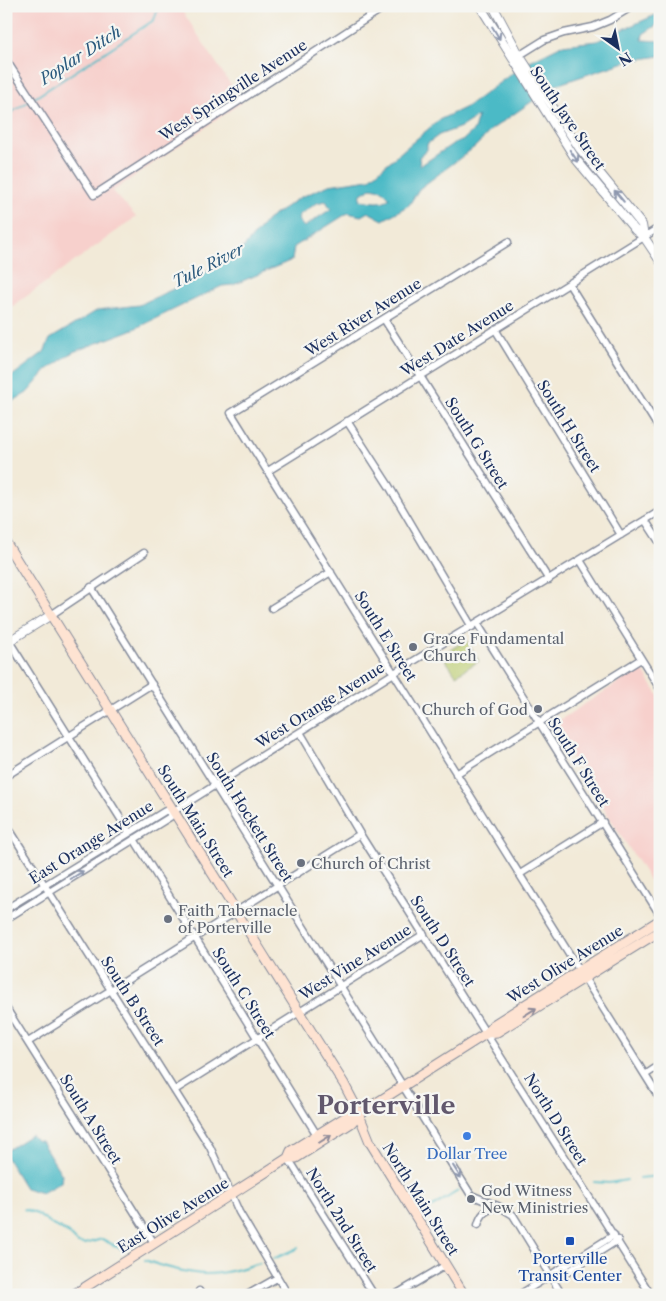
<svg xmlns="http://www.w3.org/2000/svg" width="666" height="1301" font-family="'Libre Caslon Text',serif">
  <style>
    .built { fill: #f7d0cc }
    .green { fill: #bbcc6f; stroke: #6b7e66 }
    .water { fill: #4cbac6; stroke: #347492; fill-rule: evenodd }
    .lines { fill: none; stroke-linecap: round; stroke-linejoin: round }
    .stream { stroke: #4cbac6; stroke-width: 2 }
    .minor-casing { stroke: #868c9b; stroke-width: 9 }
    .tertiary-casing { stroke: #868c9b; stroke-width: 10 }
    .secondary-casing { stroke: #868c9b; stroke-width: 11 }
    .minor { stroke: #fff; stroke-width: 6 }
    .tertiary { stroke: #fff; stroke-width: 8 }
    .secondary { stroke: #fee3d2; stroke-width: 9 }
    .oneway { stroke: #8d97ae }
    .oneway2 { stroke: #8c8998 }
    .worship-dot { fill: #6b7280; stroke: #f6f6f2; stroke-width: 2 }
    .shop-dot { fill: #3f7fe0; stroke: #f6f6f2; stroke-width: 2 }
    .transit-dot { fill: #1a4fb4; stroke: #f6f6f2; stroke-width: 2 }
    .labels { text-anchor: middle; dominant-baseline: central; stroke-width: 4.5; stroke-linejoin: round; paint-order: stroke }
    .street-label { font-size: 15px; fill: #1b2f5e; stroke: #f6f6f2 }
    .worship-label { font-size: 15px; fill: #5b616d; stroke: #f6f6f2; text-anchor: start }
    .shop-label { font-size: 15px; fill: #366cbe; stroke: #f6f6f2 }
    .transit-label { font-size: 15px; fill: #164399; stroke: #f6f6f2 }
    .water-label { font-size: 16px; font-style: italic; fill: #2a597d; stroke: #f6f6f2 }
    .town-label { font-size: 25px; font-weight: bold; fill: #62586d; stroke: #f6f6f2 }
  </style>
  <rect width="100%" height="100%" fill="#f6f6f2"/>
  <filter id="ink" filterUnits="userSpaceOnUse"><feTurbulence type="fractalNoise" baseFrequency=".02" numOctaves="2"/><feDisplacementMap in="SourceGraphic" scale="10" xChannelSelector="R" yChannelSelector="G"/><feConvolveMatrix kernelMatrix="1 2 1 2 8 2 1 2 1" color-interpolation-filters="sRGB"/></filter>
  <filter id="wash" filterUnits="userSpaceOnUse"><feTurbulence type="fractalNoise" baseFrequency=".0096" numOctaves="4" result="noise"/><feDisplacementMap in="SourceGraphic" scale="20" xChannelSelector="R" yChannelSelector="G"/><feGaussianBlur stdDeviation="1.12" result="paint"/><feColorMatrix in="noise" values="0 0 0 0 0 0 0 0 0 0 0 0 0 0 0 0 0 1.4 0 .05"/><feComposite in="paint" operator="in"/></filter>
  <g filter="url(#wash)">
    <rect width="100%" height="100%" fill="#f2ead8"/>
    <path class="built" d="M6,6h173l63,96 -129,89 23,26 -130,94z
      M641,668l19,30v199l-107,-169 -1,-3z"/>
    <path class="green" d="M466,640l13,21 -23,14 -14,-20z"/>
    <path class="water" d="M660,13v10l-17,11 -1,6 18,1v15l-32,5 -72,24 -64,44 -16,17 -57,43 -10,16 -26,15 -15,-8 -7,4 -13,-3 -54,34 -2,13 -59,25 -11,1 -88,43 -61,23 -26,18 -20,23 -21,12v-27l6,-2 32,-24 6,-13 48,-29 41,-5 60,-28 45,-30 23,-27 32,-22 30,-13 40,-6 70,-59 29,-14 58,-43 36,-18 35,-4zM478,116l-4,14 -12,11 -8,2 -34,23 -1,-9 8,-7v-6l12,-9 22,-8zM371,188l11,2 8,8c-9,7 -19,3 -30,2l1,-6zM326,201l5,8 -27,18 -6,-7 1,-5 18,-12z
      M31,1135l6,6h4l21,34 -1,7 -19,11 -17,-5 -19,-31v-6z"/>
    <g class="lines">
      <path class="stream" d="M33,99l121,-79 5,-14
        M6,116l23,-15
        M639,1178l21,-2
        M594,1182l15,1 18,-3
        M24,1209l13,5 14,10 16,8 11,11 7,1 17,-5 21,11
        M426,1211l32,-20
        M273,1259l25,-11
        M145,1260c15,6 45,14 61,14 19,0 37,-6 54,-11"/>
    </g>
  </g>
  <g filter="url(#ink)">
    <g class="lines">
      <defs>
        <path id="minor" d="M520,55l24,-15 20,-7 29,-6 17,-7 23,-14
          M6,60l88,135 292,-189
          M508,242l-277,171 429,686
          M569,284l91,146
          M384,319l165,261
          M495,329l126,206
          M347,421l42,65 83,141
          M268,471l392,-244
          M645,520l15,23
          M580,560l80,129
          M91,587l380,608 29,12 13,8 49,80
          M272,608l59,-36
          M51,615l93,-62
          M477,623l183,292
          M9,641l120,191
          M300,732l60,102 291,461
          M456,774l185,-115
          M6,776l146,-92
          M6,824l204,323 29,65 49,83
          M134,839l183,296
          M520,874l83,-52
          M6,909l159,-98h9
          M6,919l164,-102 4,-6 220,-138 266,-162
          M6,1008l148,235
          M28,1042l332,-208
          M645,1075l15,-10
          M175,1090l249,-156
          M288,1158l86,137
          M478,1225c3,-12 9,-16 20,-18
          M550,1276l10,1 58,-37
          M199,1291l3,4
          M247,1295l30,-17
          M395,1295l51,-30
          M515,1295h4l95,-60"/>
        <path id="tertiary" d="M480,6l95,152 60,72 9,7
          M493,6l28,52 59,91 41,50 21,26 2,12 16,24
          M6,643l45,-28"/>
        <path id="secondary" d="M6,543l338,541 11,21 15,37 94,153
          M487,1033l10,-1 163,-101
          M288,1158l3,-7 58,-36 10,-1
          M73,1295l215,-137h8l55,-35 8,-9 128,-81 6,-8 167,-105"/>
      </defs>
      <use href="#minor" class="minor-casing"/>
      <use href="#tertiary" class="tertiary-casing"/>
      <use href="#secondary" class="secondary-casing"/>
      <use href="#minor" class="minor"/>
      <use href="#tertiary" class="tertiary"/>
      <use href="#secondary" class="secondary"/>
    </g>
    <defs><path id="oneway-shaft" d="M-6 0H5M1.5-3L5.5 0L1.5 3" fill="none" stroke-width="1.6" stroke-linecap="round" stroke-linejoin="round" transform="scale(1.25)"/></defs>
    <g class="oneway">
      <use href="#oneway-shaft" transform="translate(496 33) rotate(59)"/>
      <use href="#oneway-shaft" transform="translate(574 156) rotate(55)"/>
      <use href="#oneway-shaft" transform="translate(619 196) rotate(-130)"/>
      <use href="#oneway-shaft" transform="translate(77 875) rotate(-32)"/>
      <use href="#oneway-shaft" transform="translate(457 1172) rotate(58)"/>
    </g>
    <g class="oneway2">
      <use href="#oneway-shaft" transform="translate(530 1012) rotate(-32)"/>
      <use href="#oneway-shaft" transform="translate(325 1139) rotate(-32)"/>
    </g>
  </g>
  <g class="worship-dot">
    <circle cx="413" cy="647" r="5"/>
    <circle cx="538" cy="709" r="5"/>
    <circle cx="301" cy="863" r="5"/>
    <circle cx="168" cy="919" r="5"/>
    <circle cx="471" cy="1199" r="5"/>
  </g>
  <circle class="shop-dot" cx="467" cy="1136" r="5"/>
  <rect class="transit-dot" x="565" y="1236" width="10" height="10" rx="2.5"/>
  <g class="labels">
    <g class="street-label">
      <text transform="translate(233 90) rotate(-33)">West Springville Avenue</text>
      <text transform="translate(568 118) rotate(56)">South Jaye Street</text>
      <text transform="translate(363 317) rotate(-32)">West River Avenue</text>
      <text transform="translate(457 338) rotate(-32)">West Date Avenue</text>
      <text transform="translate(569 426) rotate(58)">South H Street</text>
      <text transform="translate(477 443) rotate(58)">South G Street</text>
      <text transform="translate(386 636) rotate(58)">South E Street</text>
      <text transform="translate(320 705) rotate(-32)">West Orange Avenue</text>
      <text transform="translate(579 762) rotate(58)">South F Street</text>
      <text transform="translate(250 817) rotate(58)">South Hockett Street</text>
      <text transform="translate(196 821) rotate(58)">South Main Street</text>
      <text transform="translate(91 842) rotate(-32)">East Orange Avenue</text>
      <text transform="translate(443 941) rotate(57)">South D Street</text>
      <text transform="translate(355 962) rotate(-32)">West Vine Avenue</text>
      <text transform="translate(565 964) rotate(-32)">West Olive Avenue</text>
      <text transform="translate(244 993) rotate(58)">South C Street</text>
      <text transform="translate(133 1001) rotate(57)">South B Street</text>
      <text transform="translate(91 1119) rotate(58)">South A Street</text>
      <text transform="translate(556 1119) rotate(58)">North D Street</text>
      <text transform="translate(421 1199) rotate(58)">North Main Street</text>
      <text transform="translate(173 1215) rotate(-32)">East Olive Avenue</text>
      <text transform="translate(342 1220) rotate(58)">North 2nd Street</text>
    </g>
    <g class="worship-label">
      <text x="423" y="638">Grace Fundamental<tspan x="423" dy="17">Church</tspan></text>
      <text x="528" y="709" text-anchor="end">Church of God</text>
      <text x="311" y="863">Church of Christ</text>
      <text x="178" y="910">Faith Tabernacle<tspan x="178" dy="17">of Porterville</tspan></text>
      <text x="481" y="1190">God Witness<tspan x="481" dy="17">New Ministries</tspan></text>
    </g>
    <g class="shop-label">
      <text x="467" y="1153">Dollar Tree</text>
    </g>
    <g class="transit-label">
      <text x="570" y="1258">Porterville<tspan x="570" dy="17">Transit Center</tspan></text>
    </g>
    <g class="water-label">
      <text transform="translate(80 55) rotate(-33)">Poplar Ditch</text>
      <text transform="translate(208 265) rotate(-27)">Tule River</text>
    </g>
    <g class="town-label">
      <text x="386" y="1105">Porterville</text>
    </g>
  </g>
  <rect width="666" height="1301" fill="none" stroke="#f6f6f2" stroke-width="25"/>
  <g transform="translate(618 48) rotate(147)" stroke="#f6f6f2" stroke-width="4" paint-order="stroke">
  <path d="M0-4L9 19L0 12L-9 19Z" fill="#1b2f5e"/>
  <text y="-8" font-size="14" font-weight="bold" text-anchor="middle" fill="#1b2f5e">N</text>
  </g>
</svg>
